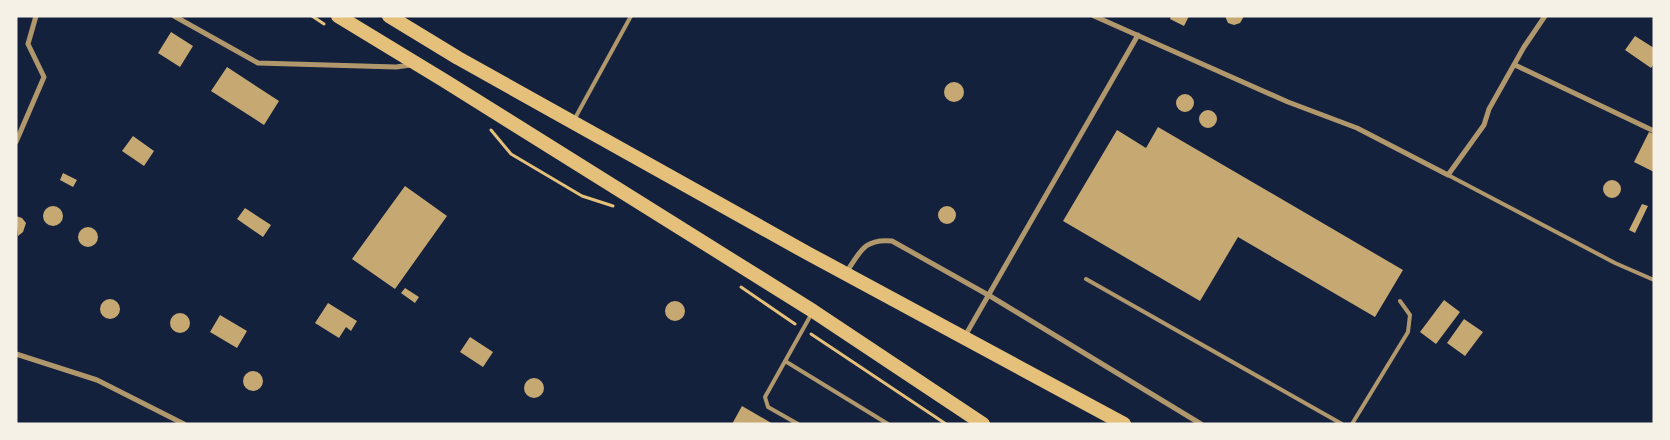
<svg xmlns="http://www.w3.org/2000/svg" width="1670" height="440" font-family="'Sofia Sans Condensed',sans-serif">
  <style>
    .building { fill: #c6a872 }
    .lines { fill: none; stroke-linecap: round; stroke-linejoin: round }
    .path { stroke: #e5c07b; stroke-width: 3 }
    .service { stroke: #b1986c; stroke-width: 4 }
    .minor { stroke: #b1986c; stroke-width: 5 }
    .trunk { stroke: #e5c07b; stroke-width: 14 }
  </style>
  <rect width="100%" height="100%" fill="#14213d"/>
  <path class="building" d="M1171,16h18l-5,10 -14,-7z
    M1225,16h18v2l-3,5 -6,2 -6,-2z
    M171,32l22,14 -13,21 -22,-14z
    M1635,36l19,12v16l-3,4 -26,-18z
    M227,67l52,34 -15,24 -53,-34z
    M944 92a10 10 0 1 1 20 0a10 10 0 1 1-20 0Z
    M1176 103a9 9 0 1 1 18 0a9 9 0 1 1-18 0Z
    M1199 119a9 9 0 1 1 18 0a9 9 0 1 1-18 0Z
    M1158,127l245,143 -28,47 -137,-80 -38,64 -137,-80 54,-91 29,18z
    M1649,132l5,2v38l-20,-10z
    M133,136l21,15 -10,15 -22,-15z
    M63,173l14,7 -4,7 -13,-7z
    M1603 189a9 9 0 1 1 18 0a9 9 0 1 1-18 0Z
    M405,186l42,30 -52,73 -43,-30z
    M1642,204l6,2 -13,27 -6,-3z
    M938 215a9 9 0 1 1 18 0a9 9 0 1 1-18 0Z
    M43 216a10 10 0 1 1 20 0a10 10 0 1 1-20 0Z
    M245,208l26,17 -8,12 -26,-18z
    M16,216l6,2 4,5 -3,9 -5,4z
    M78 237a10 10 0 1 1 20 0a10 10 0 1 1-20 0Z
    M405,288l14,9 -4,6 -14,-10z
    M100 309a10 10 0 1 1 20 0a10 10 0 1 1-20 0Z
    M1444,300l16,12 -24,32 -16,-12z
    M665 311a10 10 0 1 1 20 0a10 10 0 1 1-20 0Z
    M328,303l29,18 -6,10 -5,-4 -7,11 -24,-15z
    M170 323a10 10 0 1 1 20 0a10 10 0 1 1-20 0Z
    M220,315l27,16 -10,17 -27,-16z
    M1464,319l19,13 -18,24 -18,-13z
    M470,337l23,15 -10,15 -23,-15z
    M243 381a10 10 0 1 1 20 0a10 10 0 1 1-20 0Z
    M524 388a10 10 0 1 1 20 0a10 10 0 1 1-20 0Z
    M742,406l31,18h-41z"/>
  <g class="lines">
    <path class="path" d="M312,16l12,8
      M491,130l20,24 71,42 31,10
      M741,287l54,37
      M811,334l135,90"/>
    <path class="service" d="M574,120l57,-104
      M1448,175l167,88 39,17
      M1086,279l256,145
      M785,361l103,63
      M798,424l-30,-17 -3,-10 47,-84
      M1352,424l56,-92 2,-17 -10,-14"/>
    <path class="minor" d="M174,16l84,47 138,4 15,-2
      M1094,16l194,86 69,26 91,47 36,-50 5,-16 35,-62 21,-31
      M1515,65l139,66
      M16,142l28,-65 -16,-33 8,-28
      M846,273c14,-21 18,-35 46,-32l98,55 211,128
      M965,336l173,-301
      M16,354l81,26 87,44"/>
    <path class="trunk" d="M338,16l107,65 368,230 170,113
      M389,16l69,42 351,196 315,170"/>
  </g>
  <rect width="1670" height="440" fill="none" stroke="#f6f1e7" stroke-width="35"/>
</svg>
